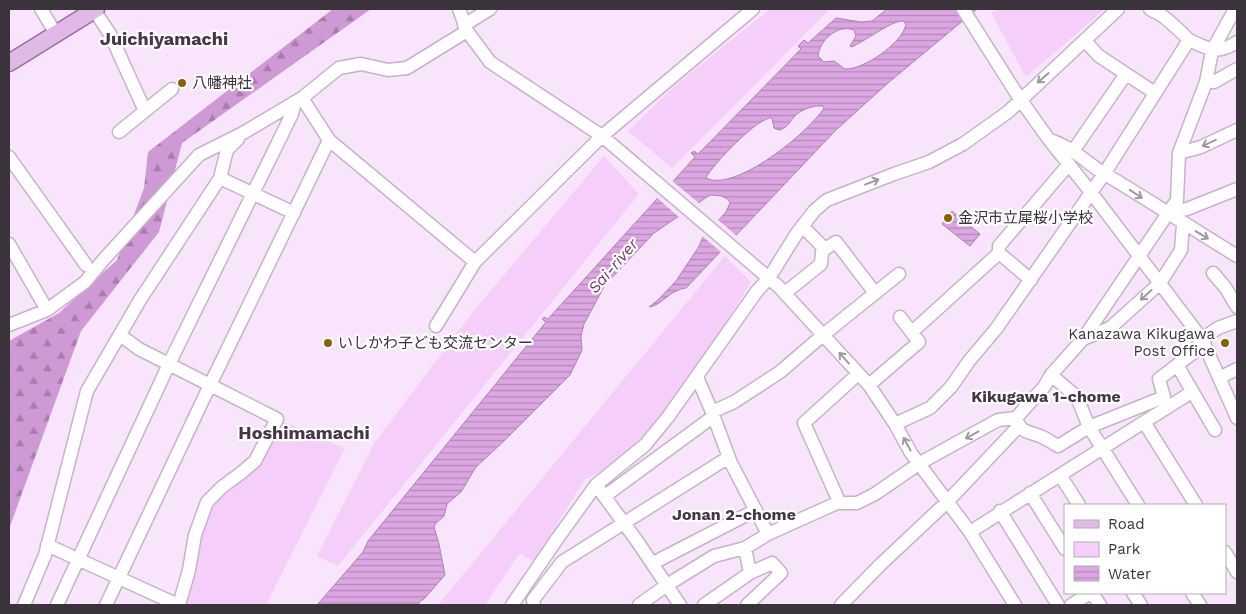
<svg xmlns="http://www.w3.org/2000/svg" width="1246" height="614" font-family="'Work Sans','Noto Sans JP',sans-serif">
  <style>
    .forest { fill: url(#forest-firs) }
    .park { fill: #f5cffa }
    .water { fill: url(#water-rules); stroke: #ac84b1; fill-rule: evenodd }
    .pier { fill: #f8e4fb }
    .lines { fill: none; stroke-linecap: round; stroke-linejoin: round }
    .minor-casing { stroke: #c6b3c8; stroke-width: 15 }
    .major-casing { stroke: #9a6ca0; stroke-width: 19 }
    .minor { stroke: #fff; stroke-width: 12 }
    .major { stroke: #e1b9e6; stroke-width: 16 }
    .oneway { stroke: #9d999e }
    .poi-dot { fill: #886300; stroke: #fff; stroke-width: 2 }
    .labels { text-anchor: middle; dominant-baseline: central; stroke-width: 4.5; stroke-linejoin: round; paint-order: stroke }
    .poi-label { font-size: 15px; fill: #3b333c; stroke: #fff; text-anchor: start }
    .water-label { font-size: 16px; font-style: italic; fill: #74347d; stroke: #fff }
    .neighbourhood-label { font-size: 16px; font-weight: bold; fill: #463648; stroke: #fff }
    .quarter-label { font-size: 18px; font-weight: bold; fill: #463648; stroke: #fff }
  </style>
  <defs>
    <pattern id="forest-firs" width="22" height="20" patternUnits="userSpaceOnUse" patternTransform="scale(1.25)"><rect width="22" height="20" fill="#ce99d5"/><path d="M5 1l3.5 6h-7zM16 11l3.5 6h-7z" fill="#a87dae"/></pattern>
    <pattern id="water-rules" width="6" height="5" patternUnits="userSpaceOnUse" patternTransform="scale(1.25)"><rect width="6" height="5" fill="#dca6e3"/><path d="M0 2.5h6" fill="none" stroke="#b488b9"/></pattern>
  </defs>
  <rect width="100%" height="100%" fill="#f8e4fb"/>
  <path class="forest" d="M333,9h38l-189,134 -23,89 -78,99 -72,198v-188l50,-28 58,-53 27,-72 4,-36z"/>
  <path class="park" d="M770,9h60l-158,159 -44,-37 48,-46z
    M998,9h107l-79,68 -35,-64z
    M604,156l35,38 -301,372 -21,-10 58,-114 97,-129z
    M725,256l26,26c-19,31 -39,62 -60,92 -29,41 -60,85 -107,106l-50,82 -14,-9 -35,52h-47z
    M282,421l63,27 -79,157h-83l21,-81 10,-25z"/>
  <path class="water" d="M887,9h90l-89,74 -52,47 -150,158c-17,2 -23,17 -37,19l9,-7 18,-19 22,-33 5,-11 23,-25 4,-9 -2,-4 -7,-3 -10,-1 -4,2 -53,36 -49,52 -21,39 -3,12 1,14 -12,25 -67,67 -27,25 -15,25 -14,12 -3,12 -9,8 -1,3 5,17 6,31 -22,25h-2l-3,5h-101l46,-53 5,-11 178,-219 -4,-3 2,-2 4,2 147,-162 -4,-4 3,-2 4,3 5,-5 98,-100 -3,-3 6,-6 4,3 28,-25 25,4 11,-1zM903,21l3,3c-3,19 -43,46 -61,45l-11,-8 -10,1 -6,-6c2,-16 19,-32 36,-26l2,6 -6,10 1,1c14,-5 39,-26 52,-26zM816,106h7l1,2c-15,24 -89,85 -118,70 5,-12 54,-63 66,-60l2,10 5,2c8,-2 10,-7 15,-13 6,-7 14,-9 22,-11z
    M952,211l28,23 -10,12 -28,-22z"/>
  <path class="pier" d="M670,179l31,26 -20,14 -26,-23z
    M716,218l21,18 -15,17 -21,-18z"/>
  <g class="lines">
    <defs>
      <path id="minor" d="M41,9l15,25
        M459,9l8,22 23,31 112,74 176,150 91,99 26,39 16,29 59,79 45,73
        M963,9l57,90 27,38 43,54 112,148 35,79
        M1150,9c5,4 9,4 14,8 9,7 17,15 25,23
        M94,10l16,24 35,77
        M464,25l26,-16
        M1085,41l14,15 56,37
        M1206,82h8l23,-13
        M302,98l27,42 146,122
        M119,132l53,-43
        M1053,141c7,3 14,6 21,11 11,7 20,16 31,22 45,27 88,55 132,82
        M1073,151l53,-77
        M1179,153l22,-6 36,-17
        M9,157l77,108
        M220,178l74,35
        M1169,212l18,-3 50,-20
        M802,226l23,23 11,-7 39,51
        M9,244l38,66
        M1213,273l12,14 12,20
        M1031,280l-32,-27v-7l70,-82
        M785,293l36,-29 1,-12 3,-3
        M9,325l38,-15 38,-28 20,-24 94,-103 44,-22 59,-35 37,-30 22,-4 27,6 19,-2 60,-37
        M436,326l39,-64 127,-126 151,-127
        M912,332l87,-79
        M120,335l19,14 138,70 -22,42 -14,12 -19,14 -15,15 -12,33 -6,35 -10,35
        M1083,339l27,-11 50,-45 21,-33 2,-26
        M1177,365l38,65
        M1051,375l26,22 12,30 49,78
        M697,377l15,35 19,51 37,71
        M1219,378l18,-9
        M869,385l50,-43 -19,-25
        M712,412l22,-10 46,-30 43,-37 76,-61
        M1016,418c5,15 11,13 24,18 6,2 12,7 18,10l31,-19 75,-30 -5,-18 35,-27 8,-13 16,-11 19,-7
        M1144,422l48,-30
        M895,424l35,-16 21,-21 18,-26 27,-32 108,-155 85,-134c20,9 28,15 48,2
        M1060,475l19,30
        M596,485l41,56 43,64
        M1030,493l35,56
        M605,496l109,-80
        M837,503v-6l-33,-74 54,-49
        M1000,511l58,94
        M970,532l174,-110 52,83
        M47,545l131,60
        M1225,552l12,20
        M653,563l103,-53
        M1092,593l8,12
        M1133,593l8,12
        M1192,593l8,12
        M24,605l21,-50 42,-164 53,-91 80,-122 7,-28 11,-11
        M57,605l112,-241 123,-250 3,-12
        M106,605l104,-220 119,-245
        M512,605l45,-66 39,-54 49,-40 23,-28 89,-126 12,-13 28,-45 18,-23 12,-10 67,-26 35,-12 34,-18 45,-32 110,-103
        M534,605l-1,-5 29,-38 167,-105
        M639,605l28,-20 47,-29 31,-8 23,-14 69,-31h20l18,-9 45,-31 78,-43 18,-2 28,-31 7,-12 32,-36 94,-139 2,-47 27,-71 6,-31 23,-42
        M704,605l46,-32 -5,-25
        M747,605l34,-32 -9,-10 -22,10
        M841,605l39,-40 67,-63 72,-76
        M1071,605l19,-12"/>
      <path id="major" d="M9,63l87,-54"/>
    </defs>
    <use href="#minor" class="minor-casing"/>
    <use href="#major" class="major-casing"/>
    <use href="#minor" class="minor"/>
    <use href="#major" class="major"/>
  </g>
  <defs><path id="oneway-shaft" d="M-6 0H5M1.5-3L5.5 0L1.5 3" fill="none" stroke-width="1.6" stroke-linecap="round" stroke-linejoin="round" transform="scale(1.25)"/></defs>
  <g class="oneway">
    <use href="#oneway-shaft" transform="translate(1043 78) rotate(139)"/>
    <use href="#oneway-shaft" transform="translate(1209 143) rotate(155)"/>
    <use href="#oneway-shaft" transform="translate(872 182) rotate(-21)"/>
    <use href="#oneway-shaft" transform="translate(1136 194) rotate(33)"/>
    <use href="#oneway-shaft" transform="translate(1202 235) rotate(31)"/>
    <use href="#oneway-shaft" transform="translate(1146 295) rotate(138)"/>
    <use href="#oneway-shaft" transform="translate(844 358) rotate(-132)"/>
    <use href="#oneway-shaft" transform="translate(972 435) rotate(151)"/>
    <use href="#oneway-shaft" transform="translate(907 444) rotate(-119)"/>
  </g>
  <g class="poi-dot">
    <circle cx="182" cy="83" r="5"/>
    <circle cx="948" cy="218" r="5"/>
    <circle cx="328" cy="343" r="5"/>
    <circle cx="1225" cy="343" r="5"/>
  </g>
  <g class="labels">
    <g class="poi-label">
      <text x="192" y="83">八幡神社</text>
      <text x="958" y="218">金沢市立犀桜小学校</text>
      <text x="1215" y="334" text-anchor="end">Kanazawa Kikugawa<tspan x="1215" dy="17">Post Office</tspan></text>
      <text x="338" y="343">いしかわ子ども交流センター</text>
    </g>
    <g class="water-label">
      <text transform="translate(613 266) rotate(-49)">Sai-river</text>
    </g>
    <g class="neighbourhood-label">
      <text x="1046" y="396">Kikugawa 1-chome</text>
      <text x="734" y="514">Jonan 2-chome</text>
    </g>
    <g class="quarter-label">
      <text x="164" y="38">Juichiyamachi</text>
      <text x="304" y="432">Hoshimamachi</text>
    </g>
  </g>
  <rect width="1246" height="614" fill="none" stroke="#3b333c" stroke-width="20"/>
  <rect x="1064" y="504" width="162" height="90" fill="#ffffff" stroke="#b1adb1"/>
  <rect x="1074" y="520" width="25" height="8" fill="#e1b9e6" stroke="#b1adb1"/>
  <text x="1108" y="529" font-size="15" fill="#3b333c">Road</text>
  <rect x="1074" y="542" width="25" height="15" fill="#f5cffa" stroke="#b1adb1"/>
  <text x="1108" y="554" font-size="15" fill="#3b333c">Park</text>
  <rect x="1074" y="566" width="25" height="15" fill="url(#water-rules)" stroke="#b1adb1"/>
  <text x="1108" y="579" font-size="15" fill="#3b333c">Water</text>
</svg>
